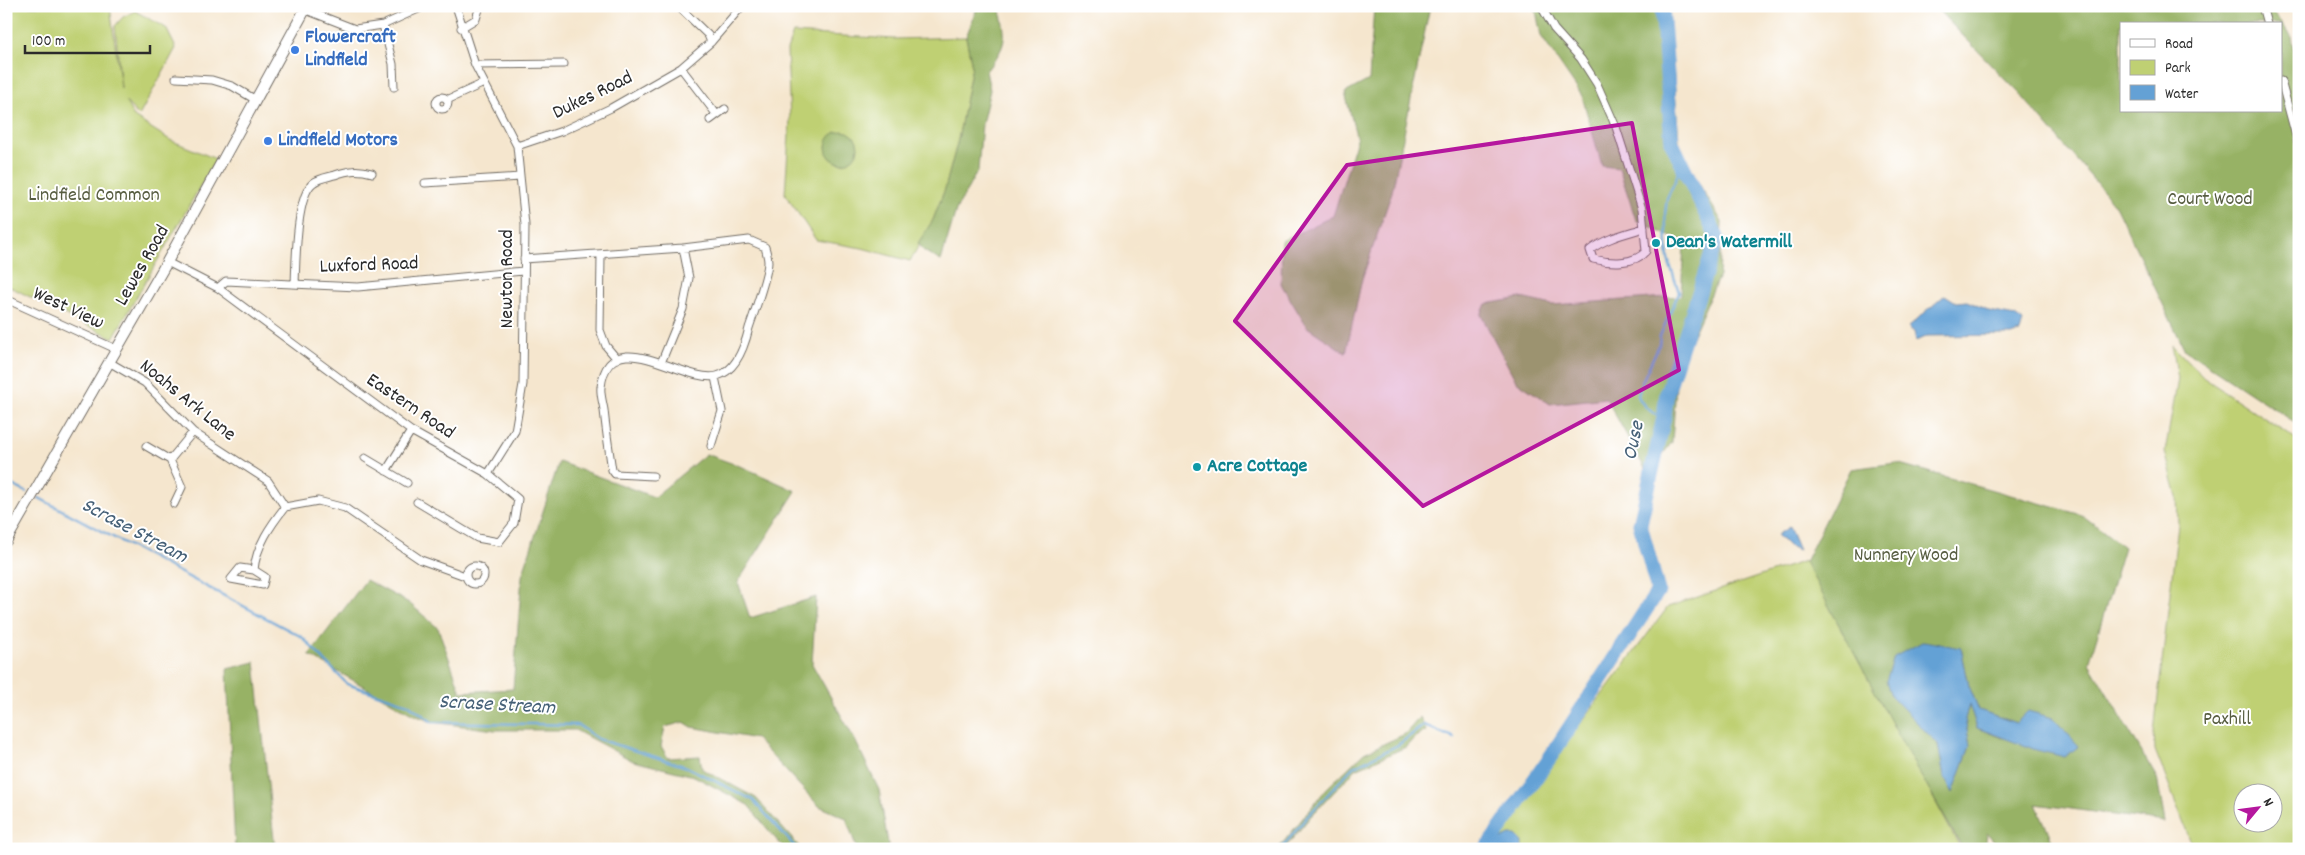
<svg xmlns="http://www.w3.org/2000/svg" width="2305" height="855" font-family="Dekko,sans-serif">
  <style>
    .green { fill: #bfd073; stroke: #757e4f; fill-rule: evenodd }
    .forest { fill: #97b265; stroke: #616e48; fill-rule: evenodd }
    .water { fill: #64a1d5; stroke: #486680 }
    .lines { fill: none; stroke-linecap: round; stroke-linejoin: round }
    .stream { stroke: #64a1d5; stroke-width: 2.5 }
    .river { stroke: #64a1d5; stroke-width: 15 }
    .street-casing { stroke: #726c64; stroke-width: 9 }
    .secondary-casing { stroke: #726c64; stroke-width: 12 }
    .street { stroke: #fff; stroke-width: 7 }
    .secondary { stroke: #fff; stroke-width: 10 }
    .marked { fill: #b5179e; fill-opacity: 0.2; stroke: #b5179e; stroke-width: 4; stroke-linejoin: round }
    .shop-dot { fill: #3f7fe0; stroke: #fff; stroke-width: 2 }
    .culture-dot { fill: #0f9aa8; stroke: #fff; stroke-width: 2 }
    .labels { text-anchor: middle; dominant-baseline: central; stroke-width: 4; stroke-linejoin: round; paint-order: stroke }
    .shop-label { font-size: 20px; font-weight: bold; fill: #366cbe; stroke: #fff; text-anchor: start }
    .street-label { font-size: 20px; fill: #2b2b2b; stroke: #fff }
    .park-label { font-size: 20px; fill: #575d41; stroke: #fff }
    .culture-label { font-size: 20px; font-weight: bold; fill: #0d838f; stroke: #fff; text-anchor: start }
    .water-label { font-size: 21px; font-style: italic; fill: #456077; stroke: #fff }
  </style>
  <rect width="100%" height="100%" fill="#fff"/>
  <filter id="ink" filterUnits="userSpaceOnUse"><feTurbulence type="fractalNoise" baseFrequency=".02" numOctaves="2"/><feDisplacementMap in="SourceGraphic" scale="10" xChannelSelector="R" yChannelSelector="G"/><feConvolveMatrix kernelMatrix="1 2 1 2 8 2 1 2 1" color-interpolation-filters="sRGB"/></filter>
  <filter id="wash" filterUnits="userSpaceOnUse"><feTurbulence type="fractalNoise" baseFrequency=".0096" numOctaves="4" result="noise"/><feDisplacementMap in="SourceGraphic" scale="20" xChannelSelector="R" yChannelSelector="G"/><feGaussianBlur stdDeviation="1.12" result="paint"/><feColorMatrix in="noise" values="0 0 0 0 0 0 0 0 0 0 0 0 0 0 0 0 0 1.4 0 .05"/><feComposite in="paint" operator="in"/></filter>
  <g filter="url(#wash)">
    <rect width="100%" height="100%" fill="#f5e6ce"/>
    <path class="green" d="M6,6h104l11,82 -6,-62 8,-9 12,-6 31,17 10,20 -37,68 -13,-14 8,15 36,23 46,19 -103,179 -107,-53z
      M793,33l101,6 72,-2 6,29 -14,74 -13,49 -12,31 -23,41 -48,-13 -46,-8 -31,-46 5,-74 -3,-70z
      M2172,345l32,33 95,63v408h-96l-2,-3 -9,-1 -37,-95 -1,-18 24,-208 -1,-28 -12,-44 13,-73zM2242,792h30v30h-30z
      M1805,561l156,288h-475l182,-242z"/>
    <path class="forest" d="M975,6h24c8,33 9,38 -13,65l4,19 -8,34 -4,46 -22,40 -15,51 -17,-10 -6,-8 15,-23 12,-31 13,-49 14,-74 -6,-29 10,-26z
      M1374,6h56l-38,186 -30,87 -16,74 -39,-26 -26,-43 1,-43 51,-25 24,-77 -12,-46 24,-13z
      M1535,6h133l12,146 42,70 -3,54 -42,95 -5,71 -24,32 -42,-76 -56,6 -34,-23 -35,-66 5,-11 35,-6 31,7 129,-9 3,-53 -48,-23 -17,-52 -17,-2 -20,-70 -41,-60z
      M1934,6l335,1 23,30 7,35v353l-114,-75 -70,-145 -95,-111zM2121,24h160v87h-160z
      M826 147a16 16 0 1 1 32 0a16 16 0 1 1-32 0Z
      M706,454l39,14 51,23 -58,91 12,36 66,-21 -4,67 43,76 24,50 10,59h-32l-11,-31 -27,-12 -63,-67 -64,-12 -8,-5 -19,5 -4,19 7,12 32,-2 2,13 54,29 45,51h-17l-36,-44 -54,-29 -61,-15 -58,-31h-80l-63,-8 -20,-8 -103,-59 57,-75 43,23 29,25 23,64 52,-3 9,-113 37,-114 95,35z
      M1896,463l186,52 42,32 -35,116 68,115 8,44 -129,-18 20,45h-55l-14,-16 -2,16h-22l-54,-94 -104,-193 46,-93zM1961,648l8,38 10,24 37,13 -14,15 -25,-10 -8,-25 -4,16 5,27 -17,46 -9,-16 -6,-32z
      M255,662l20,187h-40l-8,-180z
      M1420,717l6,14 -11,6 -9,10 -50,22 -46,48 -26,32h-6l49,-61 37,-35 41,-19z"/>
    <path class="water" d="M1945,295l11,7 12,-1 21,10 26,5 8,6 -3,10 -8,3 -85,1 -11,5 -2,-9 -6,-5z
      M1789,527l10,23 -11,-4 -11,-11z
      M1924,641l37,7 8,38 10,24 37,13 12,-12 25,7 26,28 -14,11 -29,-7 -59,-22 -8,-24 -4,15 5,27 -17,47 -9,-17 -6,-32 -47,-48 -5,-15 8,-24z
      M1509,835h7l7,7v7h-31l3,-6z"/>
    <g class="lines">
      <path class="stream" d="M1664,417c-11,-3 -21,-10 -26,-21l3,-12 18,-39 1,-9 19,-44 -11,-33 -3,-45 2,-16 9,-19 5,-18
        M6,482l20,10
        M39,498l263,139 45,47 61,20 24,18 146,3 20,14 89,28 66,33 44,49
        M1281,849l25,-31 47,-51 45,-22 26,-20 30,13"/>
      <path class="river" d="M1486,849l65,-93 107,-165 -18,-67 24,-107 3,-25 50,-155 -45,-94 -10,-137"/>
    </g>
  </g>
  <g filter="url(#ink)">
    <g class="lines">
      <defs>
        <path id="street" d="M456,6l19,59 42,81 8,79 -2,159 -8,47 -27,43
          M678,6l30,29 3,7
          M1541,6l13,23 27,30 16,25 19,43 26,82 4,42c-11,14 -37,12 -53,8l-3,-9c16,-12 35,-16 54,-22
          M2262,6l5,18
          M306,10l49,19 28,-4 42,-19
          M383,25l10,39 1,23
          M461,28l15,-9 4,-13
          M475,65l89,-1
          M681,68l36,47
          M176,78l36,2 20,6 24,14
          M2281,81l18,66
          M436 103a6 6 0 1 1 12 0a6 6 0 1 1-12 0Z
          M447,100l37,-17
          M710,120l15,-11
          M517,146l45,-15 49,-23 70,-40 30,-26 31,-36
          M425,183l95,-6
          M601,255l-1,75 6,16 11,13
          M524,259l159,-11 66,-8 16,7c1,4 3,10 3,15 0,13 -14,51 -19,66 -4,17 -13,43 -32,48 -32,9 -108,-57 -116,11 -1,7 2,16 3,23 2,20 5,40 8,60l3,4 38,2
          M167,262l51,26 193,143 77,43 30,25 -4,24 -15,19 -22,-4 -60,-36
          M295,284c1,-22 1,-88 18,-101 6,-5 15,-6 22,-8 14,-5 23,-6 37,-2
          M218,288l8,-7 132,6 165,-16
          M6,299l110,50
          M109,362l36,21 48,49 75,49 17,26 33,-6 27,7 76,52 44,16
          M661,363l22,-54 6,-31 -6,-30
          M146,446l24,14 12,27 -8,17
          M711,446l11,-35 -7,-34
          M365,458l42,25
          M170,460l23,-28
          M386,471l25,-40
          M466 575a9 9 0 1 1 18 0a9 9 0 1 1-18 0Z
          M254,570l-14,-2 -9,11 32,6 2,-8 -11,-7c2,-24 17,-45 31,-63"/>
        <path id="secondary" d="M6,541l161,-279 140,-256"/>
      </defs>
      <use href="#street" class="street-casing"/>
      <use href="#secondary" class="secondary-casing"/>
      <use href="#street" class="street"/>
      <use href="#secondary" class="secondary"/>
    </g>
  </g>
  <path class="marked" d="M1632,123l47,247 -256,136 -188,-185 112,-156z"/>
  <g class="shop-dot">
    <circle cx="295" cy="50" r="5"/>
    <circle cx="268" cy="141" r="5"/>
  </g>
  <g class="culture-dot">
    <circle cx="1656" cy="243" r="5"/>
    <circle cx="1197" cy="467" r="5"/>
  </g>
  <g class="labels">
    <g class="shop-label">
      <text x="305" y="38">Flowercraft<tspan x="305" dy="23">Lindfield</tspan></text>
      <text x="278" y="141">Lindfield Motors</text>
    </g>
    <g class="street-label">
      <text transform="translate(593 96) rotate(-26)">Dukes Road</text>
      <text transform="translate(143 266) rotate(-60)">Lewes Road</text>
      <text transform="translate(369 266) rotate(-2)">Luxford Road</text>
      <text transform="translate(508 279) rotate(-90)">Newton Road</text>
      <text transform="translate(68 309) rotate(25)">West View</text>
      <text transform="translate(187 401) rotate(39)">Noahs Ark Lane</text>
      <text transform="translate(410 407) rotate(34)">Eastern Road</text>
    </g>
    <g class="park-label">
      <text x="94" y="196">Lindfield Common</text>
      <text x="2210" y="200">Court Wood</text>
      <text x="1906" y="556">Nunnery Wood</text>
      <text x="2227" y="720">Paxhill</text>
    </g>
    <g class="culture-label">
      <text x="1666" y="243">Dean's Watermill</text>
      <text x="1207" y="467">Acre Cottage</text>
    </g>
    <g class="water-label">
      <text transform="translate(1635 441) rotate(-78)">Ouse</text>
      <text transform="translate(134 532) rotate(28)">Scrase Stream</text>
      <text transform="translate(497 706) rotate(3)">Scrase Stream</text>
    </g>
  </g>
  <rect width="2305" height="855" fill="none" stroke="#fff" stroke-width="25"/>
  <rect x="2120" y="22" width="162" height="90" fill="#ffffff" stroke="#aaaaaa"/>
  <rect x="2130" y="39" width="25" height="8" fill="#ffffff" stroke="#aaaaaa"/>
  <text x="2165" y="48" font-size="15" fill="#2b2b2b">Road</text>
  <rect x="2130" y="60" width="25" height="15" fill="#bfd073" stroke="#aaaaaa"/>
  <text x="2165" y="72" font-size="15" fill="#2b2b2b">Park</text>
  <rect x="2130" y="85" width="25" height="15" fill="#64a1d5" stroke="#aaaaaa"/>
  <text x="2165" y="98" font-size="15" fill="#2b2b2b">Water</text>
  <g transform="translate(2258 808) rotate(61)"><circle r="24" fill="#ffffff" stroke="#aaaaaa"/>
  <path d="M0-4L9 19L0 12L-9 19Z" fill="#b5179e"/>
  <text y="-8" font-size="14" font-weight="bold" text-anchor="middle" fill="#2b2b2b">N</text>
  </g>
  <path d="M25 45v8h125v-8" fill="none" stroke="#2b2b2b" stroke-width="2.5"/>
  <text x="32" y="45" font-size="15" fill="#2b2b2b" stroke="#ffffff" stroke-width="4" paint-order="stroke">100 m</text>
</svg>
